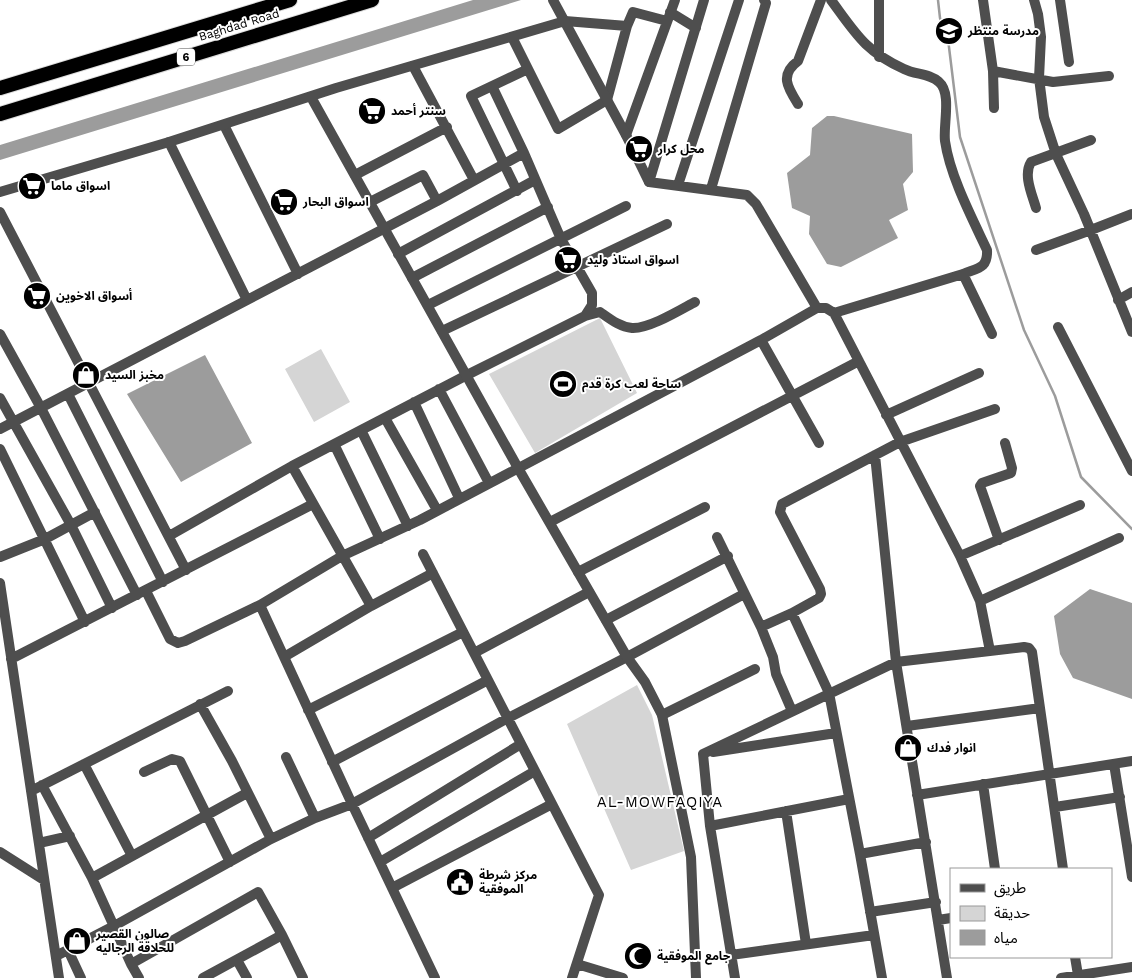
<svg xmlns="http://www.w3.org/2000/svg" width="1132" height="978" font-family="'Work Sans','Noto Sans Arabic',sans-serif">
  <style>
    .green { fill: #d5d5d5 }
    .water { fill: #9c9c9c }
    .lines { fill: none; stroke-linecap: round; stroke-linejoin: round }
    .stream { stroke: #9c9c9c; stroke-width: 2.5 }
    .trunk-casing { stroke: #dbdbdb; stroke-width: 16 }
    .minor { stroke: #4e4e4e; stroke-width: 10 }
    .tertiary { stroke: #4e4e4e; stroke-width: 10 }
    .trunk { stroke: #000; stroke-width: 14 }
    .labels { text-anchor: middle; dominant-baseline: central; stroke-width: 4; stroke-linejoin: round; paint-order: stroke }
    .shield { fill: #fff; stroke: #4c4c4c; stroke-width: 1 }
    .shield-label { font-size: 11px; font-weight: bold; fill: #000 }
    .street-label { font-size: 12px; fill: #000; stroke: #fff }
    .poi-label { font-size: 12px; font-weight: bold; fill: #000; stroke: #fff; text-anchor: start }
    .quarter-label { font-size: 15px; letter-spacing: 1px; fill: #000; stroke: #fff }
  </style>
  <rect width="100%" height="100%" fill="#fff"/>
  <path class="green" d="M600,318l37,75 -102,60 -46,-79z
    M321,349l29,53 -36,20 -29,-53z
    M637,685l15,30 32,136 -53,19 -64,-146z"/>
  <path class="water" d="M473,0h48l-521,160v-15z
    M827,116h7l78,18 1,38 -10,12 5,26 -19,10 9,18 -57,29 -14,-3 -18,-30 1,-18 -18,-8 -5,-35 23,-18 2,-27z
    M205,355l47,88 -71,39 -54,-88z
    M1090,589l42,14v96l-59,-21 -13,-24 -6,-38z"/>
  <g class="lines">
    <path class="stream" d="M938,0l2,18 8,21 12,98 64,193 31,66 26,81 51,52"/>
    <defs>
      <path id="trunk" d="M0,88l290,-88
        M0,114l372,-114"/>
    </defs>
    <use href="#trunk" class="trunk-casing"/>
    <path class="minor" d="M704,0l-55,182 98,13 9,9 61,104
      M831,0c25,34 34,51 73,69 12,6 25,4 35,13 13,11 4,43 6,59 5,35 27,77 42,109 1,19 -10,18 -24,24l-129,39
      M879,0v57
      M983,0l10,71 60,11 56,-6
      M1034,0l4,14 3,23 -2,41 5,39 12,37 28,60 48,118
      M1060,0l9,62
      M670,12l26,16
      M565,21l62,5
      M512,37l46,92 49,-29 20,-74 6,-14 34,9
      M413,66l61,114
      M993,71l1,37
      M492,86l32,67 37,86 31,54v12l-7,11
      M798,104c-10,-16 -19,-29 0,-43l23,-61
      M224,125l74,149
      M626,135l49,-135
      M169,142l78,158
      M355,175l92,-48
      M678,185l61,-185
      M711,189l55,-186 -2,-3
      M517,191l-46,-95 57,-27
      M370,202l53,-27 14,26
      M1036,208c-4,-14 -13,-33 -5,-46l60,-22
      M0,212l186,358
      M1036,250l55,-20 41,-16
      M398,254l137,-74
      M963,274l29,60
      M412,278l136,-71
      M1118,300l14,-8
      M428,305l198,-99
      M1058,327l74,144
      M442,331l225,-107
      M0,334l41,74 96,187
      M761,340l58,103
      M439,389l50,94
      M68,394l95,188
      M0,398l71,127 41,83
      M414,402l45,96
      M886,415l93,-42
      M385,418l52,92
      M0,429l437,-228 87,-48
      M361,430l47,96
      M334,444l46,95
      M0,449l85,173
      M875,455l21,207 51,316
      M292,466l79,140
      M550,522l309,-161
      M169,536l123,-70 175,-91 118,-59 15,-4c10,7 20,15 32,16 17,1 48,-18 63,-26
      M717,537l44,90 12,30 3,17 16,37
      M999,540l-19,-54 2,-3 29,-10 1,-5 -7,-25
      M423,554l176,341 -27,83
      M960,556l120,-51
      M0,557l45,-18 50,-27
      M578,572l127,-65
      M0,583l59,395
      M146,591l24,48 8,4 7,-2 75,-36 82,-49 78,-36 341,-180 56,-32h9l8,5 126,243 20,45 10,50
      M980,601l139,-63
      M260,605l92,199 83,174
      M792,613l37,80 31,161 22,124
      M606,620l122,-64
      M761,627l31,-14 27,-15 2,-4 -1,-5 -40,-77 2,-8 118,-62 95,-33
      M474,653l115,-61
      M284,657l87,-51 62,-33
      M11,659l302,-155
      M200,704l32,57 39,78
      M308,710l155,-78
      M662,715l93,-46
      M907,726l133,-18
      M713,752l123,-19
      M703,754l193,-92 128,-15 5,1 3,4 31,217
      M703,754l7,72 25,152
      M286,757l29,61
      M332,762l156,-82
      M84,764l48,92
      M1114,764l18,113
      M144,772l28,-13 8,2 50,101
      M983,784l12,85
      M42,785l50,93 39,86 8,14
      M31,791l197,-100
      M917,795l215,-34
      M1055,807l65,-10
      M786,811l20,133
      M710,826l139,-27
      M368,838l153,-94
      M39,843l31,-7
      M0,852l44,28
      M860,854l66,-12
      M380,862l155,-91
      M92,878l155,-85
      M392,888l160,-84
      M870,912l66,-10
      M938,920l13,-2
      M68,950l13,28
      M731,955l143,-20
      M56,956l58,-30 157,-87 44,-21 37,-14 156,-86 119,-61 117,-63
      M1075,957l3,18
      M237,960l10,18
      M131,964l127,-72 24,43 21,43
      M577,964l46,14
      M203,978l79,-43
      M1061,978l71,-11"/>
    <path class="tertiary" d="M553,0l73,135 23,47
      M311,97l207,371 109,189 18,25 17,33 29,142 5,121
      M0,192l169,-50 167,-54 229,-67"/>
    <use href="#trunk" class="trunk"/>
  </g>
  <defs>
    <symbol id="school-disc" viewBox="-11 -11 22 22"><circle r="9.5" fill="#000" stroke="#fff"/><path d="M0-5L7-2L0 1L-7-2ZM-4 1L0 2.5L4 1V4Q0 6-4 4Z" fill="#fff"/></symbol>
    <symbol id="supermarket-disc" viewBox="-11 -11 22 22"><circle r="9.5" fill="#000" stroke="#fff"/><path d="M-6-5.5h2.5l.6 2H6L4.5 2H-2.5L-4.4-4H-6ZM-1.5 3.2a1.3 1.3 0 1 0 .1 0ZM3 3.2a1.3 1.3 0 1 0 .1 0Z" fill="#fff"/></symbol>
    <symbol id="shop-disc" viewBox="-11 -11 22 22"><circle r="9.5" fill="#000" stroke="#fff"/><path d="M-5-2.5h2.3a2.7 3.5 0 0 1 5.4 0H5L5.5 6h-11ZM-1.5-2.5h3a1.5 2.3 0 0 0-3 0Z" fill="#fff"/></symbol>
    <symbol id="stadium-disc" viewBox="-11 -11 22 22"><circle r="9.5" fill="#000" stroke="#fff"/><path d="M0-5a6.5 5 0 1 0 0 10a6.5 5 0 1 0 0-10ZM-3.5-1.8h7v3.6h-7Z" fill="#fff"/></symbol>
    <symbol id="civic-disc" viewBox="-11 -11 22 22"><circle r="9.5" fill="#000" stroke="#fff"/><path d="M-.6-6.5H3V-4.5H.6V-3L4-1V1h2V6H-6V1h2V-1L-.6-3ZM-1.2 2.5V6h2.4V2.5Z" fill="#fff"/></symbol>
    <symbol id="mosque-disc" viewBox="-11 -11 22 22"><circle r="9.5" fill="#000" stroke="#fff"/><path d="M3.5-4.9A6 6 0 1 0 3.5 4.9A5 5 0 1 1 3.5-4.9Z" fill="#fff"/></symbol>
  </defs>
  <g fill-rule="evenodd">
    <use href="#school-disc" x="933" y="15" width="32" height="32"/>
    <use href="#supermarket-disc" x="356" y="95" width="32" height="32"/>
    <use href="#supermarket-disc" x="623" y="133" width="32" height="32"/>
    <use href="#supermarket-disc" x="16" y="170" width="32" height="32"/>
    <use href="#supermarket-disc" x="268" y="186" width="32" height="32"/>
    <use href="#supermarket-disc" x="552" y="244" width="32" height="32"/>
    <use href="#supermarket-disc" x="21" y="280" width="32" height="32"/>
    <use href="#shop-disc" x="70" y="359" width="32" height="32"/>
    <use href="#stadium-disc" x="547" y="368" width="32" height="32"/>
    <use href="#shop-disc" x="892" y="732" width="32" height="32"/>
    <use href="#civic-disc" x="444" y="866" width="32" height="32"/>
    <use href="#shop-disc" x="61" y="925" width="32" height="32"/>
    <use href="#mosque-disc" x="622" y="940" width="32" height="32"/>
  </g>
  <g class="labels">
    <rect class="shield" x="177" y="48.5" width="18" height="17" rx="4"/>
    <g class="shield-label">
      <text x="186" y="57">6</text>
    </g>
    <g class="street-label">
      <text transform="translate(239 25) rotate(-17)">Baghdad Road</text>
    </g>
    <g class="poi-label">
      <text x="968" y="31">مدرسة منتظر</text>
      <text x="391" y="111">سنتر أحمد</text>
      <text x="658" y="149">محل كرار</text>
      <text x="51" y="186">اسواق ماما</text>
      <text x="303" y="202">اسواق البحار</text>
      <text x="587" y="260">اسواق استاذ وليد</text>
      <text x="56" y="296">أسواق الاخوين</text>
      <text x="105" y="375">مخبز السيد</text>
      <text x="582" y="384">ساحة لعب كرة قدم</text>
      <text x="927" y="748">انوار فدك</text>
      <text x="479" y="875">مركز شرطة<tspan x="479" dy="14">الموفقية</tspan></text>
      <text x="96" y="934">صالون القصير<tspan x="96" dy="14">للحلاقة الرجاليه</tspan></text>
      <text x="657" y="956">جامع الموفقية</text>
    </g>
    <g class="quarter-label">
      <text x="660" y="802">AL-MOWFAQIYA</text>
    </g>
  </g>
  <rect x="950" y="868" width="162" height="90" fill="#ffffff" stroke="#999999"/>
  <rect x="960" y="884" width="25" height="8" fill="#4e4e4e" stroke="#999999"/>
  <text x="994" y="893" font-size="15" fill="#000000">طريق</text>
  <rect x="960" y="906" width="25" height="15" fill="#d5d5d5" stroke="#999999"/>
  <text x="994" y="918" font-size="15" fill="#000000">حديقة</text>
  <rect x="960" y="930" width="25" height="15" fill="#9c9c9c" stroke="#999999"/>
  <text x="994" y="943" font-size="15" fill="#000000">مياه</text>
</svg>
